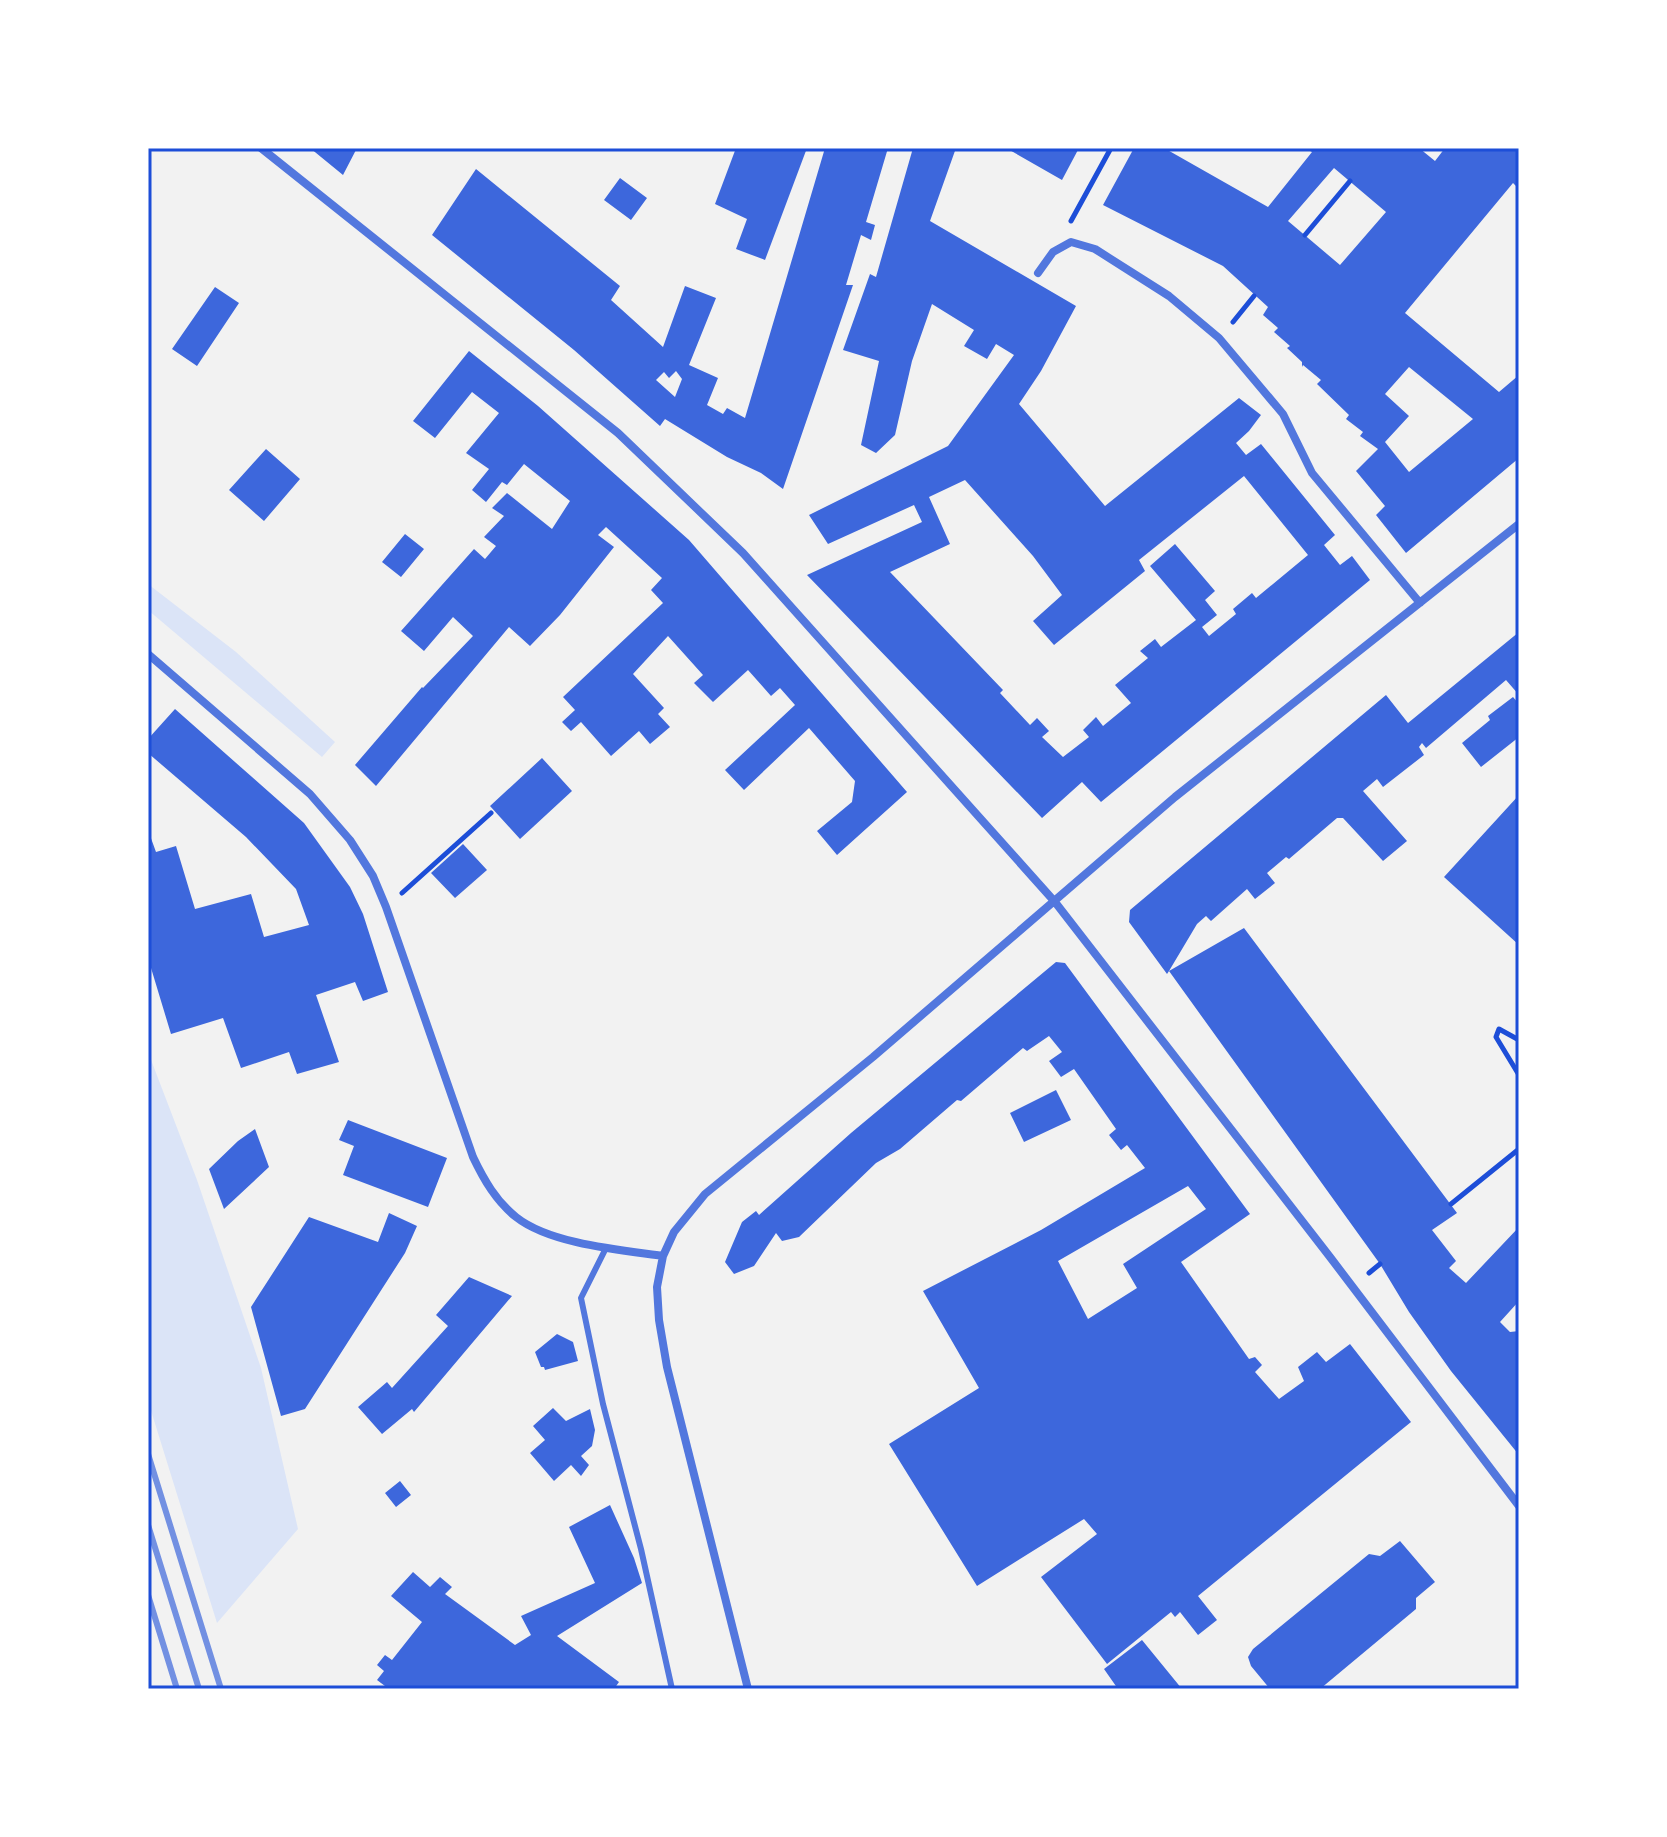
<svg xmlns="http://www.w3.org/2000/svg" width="1667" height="1837" font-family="'DM Sans',sans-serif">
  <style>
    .green { fill: #dbe4f7 }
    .building { fill: #3d67dc; fill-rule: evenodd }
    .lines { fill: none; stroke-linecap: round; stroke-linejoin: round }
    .path { stroke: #1d4ed8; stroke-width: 5 }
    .service { stroke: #5277de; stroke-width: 6 }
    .minor { stroke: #5277de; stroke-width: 8 }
    .rail { stroke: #7290e2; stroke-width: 6 }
    .neatline { fill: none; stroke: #1d4ed8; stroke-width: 3 }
  </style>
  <rect width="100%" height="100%" fill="#f2f2f2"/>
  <path class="green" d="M148,584l88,68 99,90 -13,15 -174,-147z
    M148,1052l49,128 64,188 37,161 -81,94 -69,-222z"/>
  <path class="building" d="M310,148h47l-14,27z
    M736,148h71l-42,112 -29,-11 11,-30 -32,-15z
    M825,148h63l-22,74 9,3 -4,15 -10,-5 -15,50h7l-70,204 -22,-16 -34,-16 -62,-38 -5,7 -86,-76 -142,-115 44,-66 144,117 -9,14 52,47 22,-61 31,12 -27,67 29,13 -11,27 16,9 4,-6 18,10zM676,371l6,8 -7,18 -19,-17 8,-8 5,6z
    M913,148h43l-26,73 146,85 -35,65 -22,33 86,102 134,-108 22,17 -12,16 -13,12 10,12 15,-11 74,91 -11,10 16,20 12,-9 18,24 -269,222 -19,-20 -40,36 -235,-243 115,-53 -8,-17 -86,39 -19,-29 139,-69 66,-91 -18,-11 -9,15 -23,-13 10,-16 -42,-26 -20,57 -17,74 -19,18 -15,-8 18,-84 -36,-11 27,-76 6,3zM1244,476l64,79 -52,43 -4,-5 -19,16 3,5 -27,22 -7,-9 15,-12 -12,-15 10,-9 -40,-47 -25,22 46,54 -35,27 -6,-8 -15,12 8,7 -33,27 16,18 -28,23 -7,-9 -13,13 6,7 -26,20 -21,-20 7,-6 -12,-13 -7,7 -30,-32 3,-3 -113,-118 60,-28 -21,-47 36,-17 68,76 29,39 -29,26 21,24 91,-74 -6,-11z
    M1006,148h73l-17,32z
    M1134,148h30l104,59 44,-55 -7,-4h114l16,13 10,-13h74v41l-6,-6 -108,130 94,79 20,-17v83l-113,95 -30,-38 9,-9 -29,-35 22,-22 -18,-13 3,-4 -17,-13 3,-4 -32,-31 4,-4 -18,-15 -1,2v-5l-15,-14 3,-2 -16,-14 4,-4 -15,-13 5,-8 -45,-41 -120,-61zM1334,168l52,44 -46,53 -52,-44zM1409,367l64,52 -64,53 -24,-30 24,-26 -24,-22z
    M620,178l27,20 -16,22 -27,-20z
    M215,287l24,16 -42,63 -25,-17z
    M469,351l69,55 151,134 218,252 -70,63 -20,-24 35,-29 3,-21 -46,-53 -65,62 -19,-20 70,-65 -15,-17 -9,8 -23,-26 -35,32 -19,-19 9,-8 -35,-39 -35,38 31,34 -6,6 12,13 -20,17 -11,-13 -28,25 -30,-34 -10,9 -9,-9 13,-12 -12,-13 100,-94 -12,-13 11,-12 -56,-51 -8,8 16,12 -54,68 -30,31 -21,-19 -133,159 -21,-21 67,-78 1,1 50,-52 -20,-19 -29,34 -23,-20 73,-82 11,10 11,-13 -12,-9 20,-21 -12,-8 15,-15 45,36 18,-28 -46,-37 -17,21 -5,-3 -16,20 -14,-12 17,-21 -23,-16 33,-40 -27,-21 -37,46 -22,-17z
    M266,449l34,30 -36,42 -35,-31z
    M405,534l19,15 -23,28 -19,-15z
    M1519,632v63l-13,-15 -80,68 -4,-5 -3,4 5,8 -41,32 -6,-8 -14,12 44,50 -24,20 -40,-43h-6l-48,41 -3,-2 -19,16 8,10 -20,16 -8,-10 -36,32 -5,-5 -9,8 -28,47 75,-43 213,285 -25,17 24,31 -7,7 17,15 53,-56v74l-19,21 10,10 9,-1v124l-68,-84 -42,-59 -29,-48 -211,-293 -2,3 -38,-52 1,-12 256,-215 22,28z
    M1513,697l6,7v33l-38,30 -19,-24 28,-23 -2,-4z
    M175,709l129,114 46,64 13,27 25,78 -25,9 -8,-19 -39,13 23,67 -42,12 -8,-22 -48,16 -18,-50 -52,16 -23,-76v-128l8,22 20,-6 19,63 56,-15 13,43 45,-12 -13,-36 -50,-52 -98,-84v-14z
    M542,758l30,33 -52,48 -30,-33z
    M1519,795v150l-75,-68z
    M463,844l24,26 -32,28 -24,-25z
    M1056,962l9,1 185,251 -69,48 68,97 6,-2 7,8 -7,7 24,27 25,-18 -6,-14 19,-15 9,10 24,-18 61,78 -213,174 19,24 -19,15 -18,-23 -5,5 -4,-5 -64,52 -66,-87 56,-43 -13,-15 -107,67 -88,-142 90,-56 -56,-97 118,-61 104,-62 -18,-23 -6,5 -12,-15 7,-6 -42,-60 -13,8 -12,-16 13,-9 -13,-16 -22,15 -4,-3 -62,53 -4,-1 -57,49 -24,14 -77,74 -17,4 -6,-8 -22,33 -20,8 -9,-12 17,-40 14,-11 3,4 92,-82zM1188,1186l18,23 -83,55 14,24 -49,31 -30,-58z
    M1056,1090l15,30 -47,22 -14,-29z
    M348,1120l99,38 -19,49 -85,-32 11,-29 -15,-6z
    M255,1129l14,38 -45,42 -15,-40 29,-28z
    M389,1213l28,13 -12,27 -100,156 -24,7 -30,-109 58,-90 69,25z
    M469,1277l43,19 -98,116 -2,-3 -30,25 -24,-27 29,-25 5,6 56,-62 -12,-11z
    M557,1334l16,8 5,19 -33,9 -1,-3h-3l-6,-15z
    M553,1408l13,13 24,-12 5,21 -3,16 -11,10 8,9 -8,11 -10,-11 -17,16 -24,-28 15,-13 -12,-14z
    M400,1481l11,14 -15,12 -11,-14z
    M610,1505l24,53 8,25 -85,53 62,46 -5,7h-225l-12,-9 7,-9 -7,-6 8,-10 7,5 30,-38 -31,-26 22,-24 17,15 10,-10 12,10 -7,7 70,51 16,-10 -10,-19 74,-33 -26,-56z
    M1400,1541l35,41 -19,16v11l-96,80h-50l-19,-23 -3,-9 5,-8 116,-95 11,2z
    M1142,1640l40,49h-64l-14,-20z"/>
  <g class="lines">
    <path class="path" d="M1071,221l40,-73
      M1305,235l45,-54
      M1233,322l21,-26
      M402,893l89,-80
      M1519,1040l-20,-11 -3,8 23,38
      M1451,1204l68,-55
      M1369,1273l11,-9"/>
    <path class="service" d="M606,1248l-25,50 22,106 38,145 31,140"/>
    <path class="minor" d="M261,148l357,285 125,120 312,349 275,355 189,249
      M1038,273l15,-21 18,-10 24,7 74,47 50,42 64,76 29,59 108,130
      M148,654l162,140 40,46 23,36 13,31 87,250c11,23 23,44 43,60 34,27 104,33 147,39
      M748,1689l-81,-322 -8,-47 -2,-33 6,-31 11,-24 31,-38 168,-137 302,-260 344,-273"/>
    <path class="rail" d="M148,1454l73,235
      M148,1525l51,164
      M148,1595l29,94"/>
  </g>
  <rect width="1667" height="1837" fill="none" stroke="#ffffff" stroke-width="300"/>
  <rect x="150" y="150" width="1367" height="1537" class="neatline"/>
</svg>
